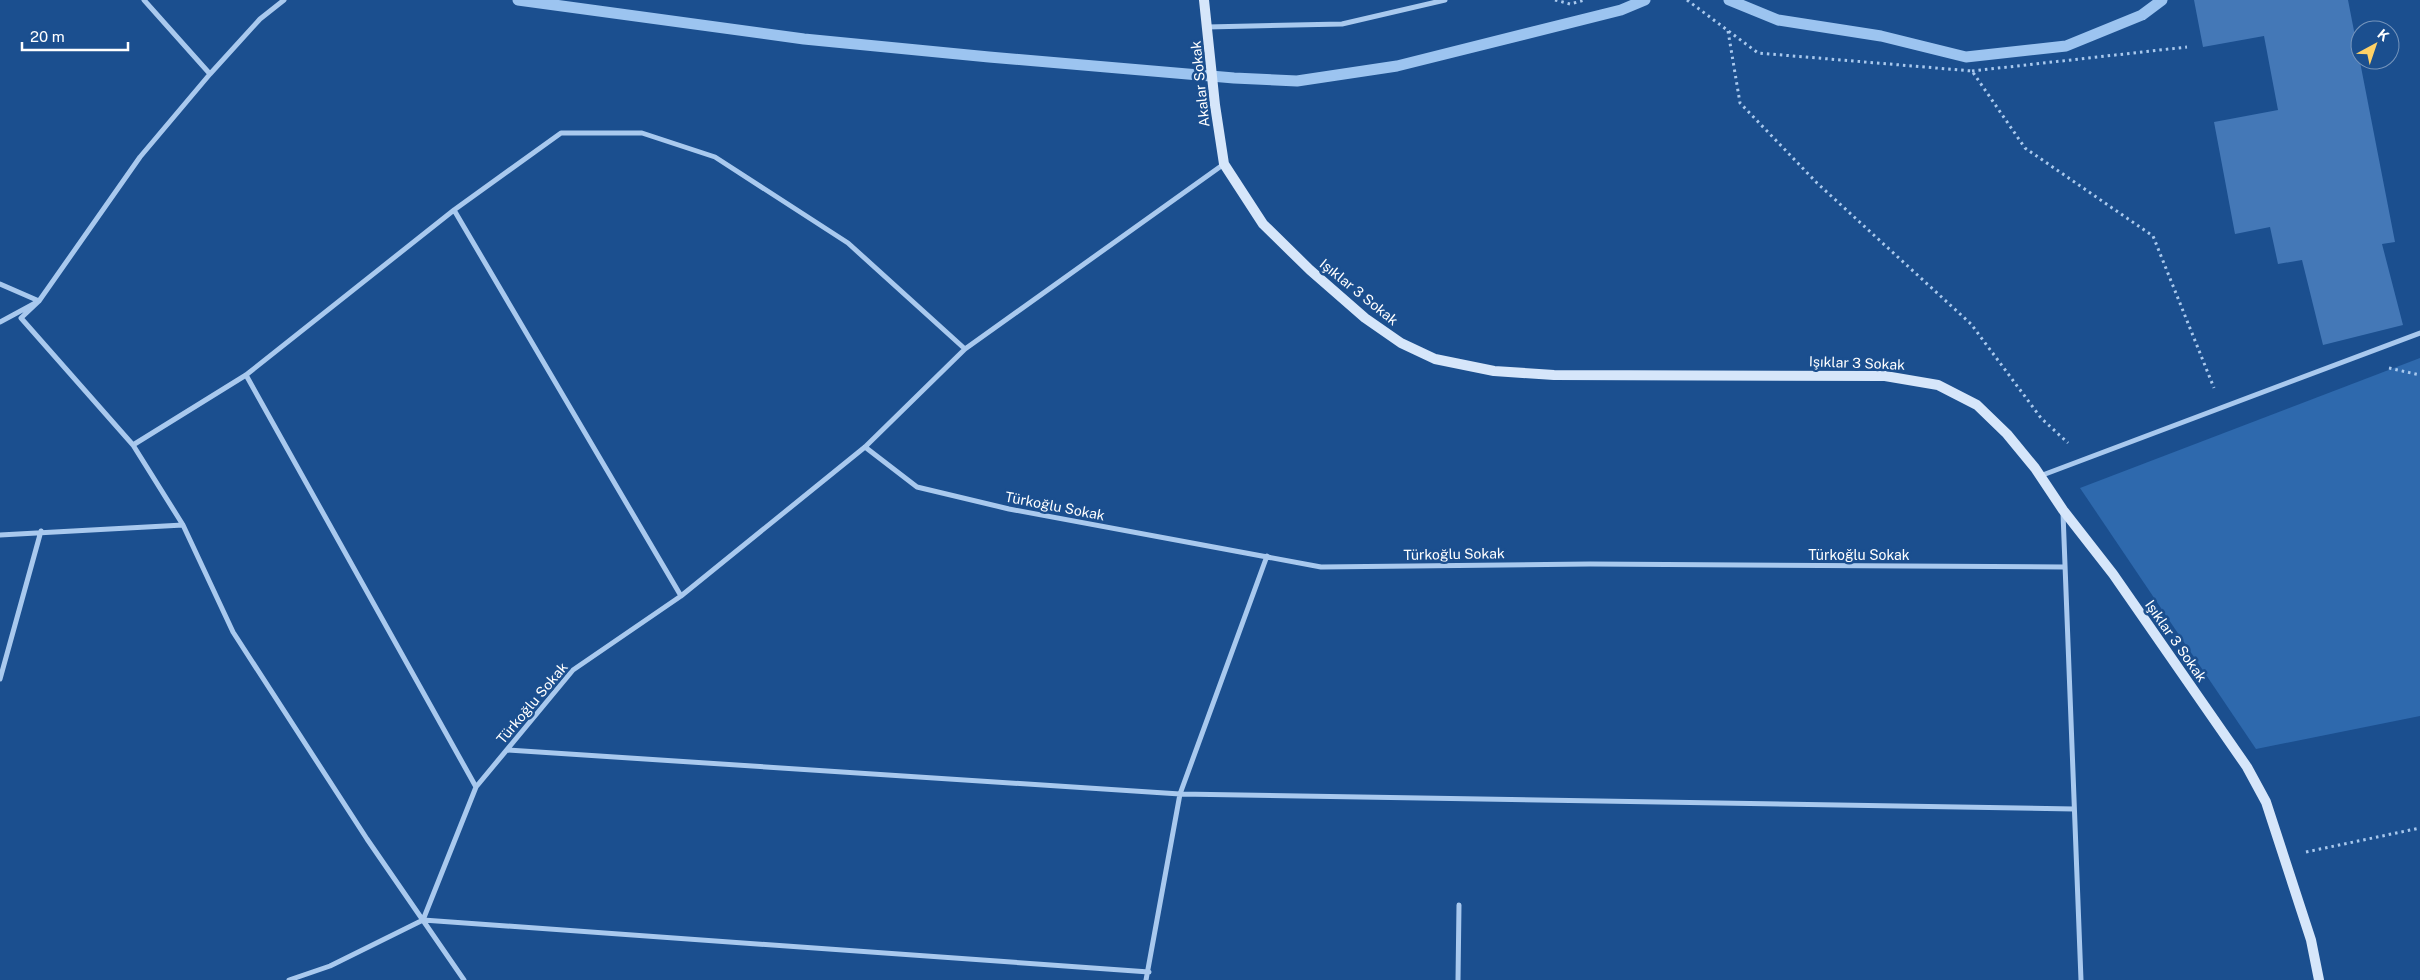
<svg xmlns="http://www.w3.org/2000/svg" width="2420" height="980" font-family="'Public Sans',sans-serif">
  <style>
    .green { fill: #2e69ad }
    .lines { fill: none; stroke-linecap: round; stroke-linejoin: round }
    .stream { stroke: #9cc4f0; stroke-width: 11 }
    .building { fill: #4478b7 }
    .path { stroke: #a9c9ee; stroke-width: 3; stroke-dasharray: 2.5 4; stroke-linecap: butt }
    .street { stroke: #a9c9ee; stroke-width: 5 }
    .secondary { stroke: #d6e6fa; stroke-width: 10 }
    .labels { text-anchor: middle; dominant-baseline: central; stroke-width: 5; stroke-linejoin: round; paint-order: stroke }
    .street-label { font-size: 14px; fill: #fff; stroke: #1b4f8f }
  </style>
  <rect width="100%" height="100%" fill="#1b4f8f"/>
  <path class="green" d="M2420,358v358l-164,33 -176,-261z"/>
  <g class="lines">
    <path class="stream" d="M518,0l286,39 185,18 245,21 63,3 100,-15 224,-56 24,-10
      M1729,0l49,20 103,16 85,21 100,-11 76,-31 20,-15"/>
  </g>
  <path class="building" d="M2194,0h154l47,242 -13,2 21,81 -80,20 -21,-85 -24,4 -8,-37 -35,7 -21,-112 64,-12 -14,-74 -61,11z"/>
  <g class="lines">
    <path class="path" d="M1555,0l15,4 15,-4
      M1687,0l71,53 214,18 53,77 128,88 61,152
      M1728,31l12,72 77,80 154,141 70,94 27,25
      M1972,71l215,-24
      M2389,368l31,7
      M2306,852l114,-24"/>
    <path class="street" d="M144,0l66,74
      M1207,27l135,-3 103,-24
      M454,210l227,386
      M0,284l39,17 -18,17 112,127 50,80 50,107 134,207 97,141
      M0,322l39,-21 101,-144 70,-83 50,-55 24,-19
      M246,375l230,412
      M133,445l113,-70 208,-165 107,-77h81l73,24 133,86 117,106
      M865,447l52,40 92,22 312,58 269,-3 474,3
      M2040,476l380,-143
      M2063,513l18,467
      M0,535l183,-10
      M0,679l41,-148
      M507,750l673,44 894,15
      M423,920l726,52
      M289,980l41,-14 93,-46 53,-133 97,-117 108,-74 184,-149 100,-98 259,-185
      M1146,980l34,-186 87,-238
      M1458,980l1,-75"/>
    <path class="secondary" d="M1204,0l11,105 9,59 39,60 47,46 55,48 36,25 34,16 59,12 60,4 331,1 53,9 39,20 30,29 28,34 28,42 50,64 134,193 19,35 45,138 8,40"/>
  </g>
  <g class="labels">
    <g class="street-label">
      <text transform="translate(1200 84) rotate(-96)">Akalar Sokak</text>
      <text transform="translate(1359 292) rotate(39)">Işıklar 3 Sokak</text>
      <text transform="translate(1857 363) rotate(2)">Işıklar 3 Sokak</text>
      <text transform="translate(1055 506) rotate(11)">Türkoğlu Sokak</text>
      <text transform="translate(1454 554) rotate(-1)">Türkoğlu Sokak</text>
      <text x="1859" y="555">Türkoğlu Sokak</text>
      <text transform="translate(2176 641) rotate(55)">Işıklar 3 Sokak</text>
      <text transform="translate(532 703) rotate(-50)">Türkoğlu Sokak</text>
    </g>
  </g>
  <g transform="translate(2375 45) rotate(40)"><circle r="24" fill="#1b4f8f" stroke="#7695bc"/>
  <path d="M0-4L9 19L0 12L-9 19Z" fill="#ffd166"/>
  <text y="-8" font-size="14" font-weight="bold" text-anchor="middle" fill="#ffffff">K</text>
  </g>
  <path d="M22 42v8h106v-8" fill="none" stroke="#ffffff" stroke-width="2.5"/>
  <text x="30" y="42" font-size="15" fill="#ffffff" stroke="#1b4f8f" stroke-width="4" paint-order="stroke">20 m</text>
</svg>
